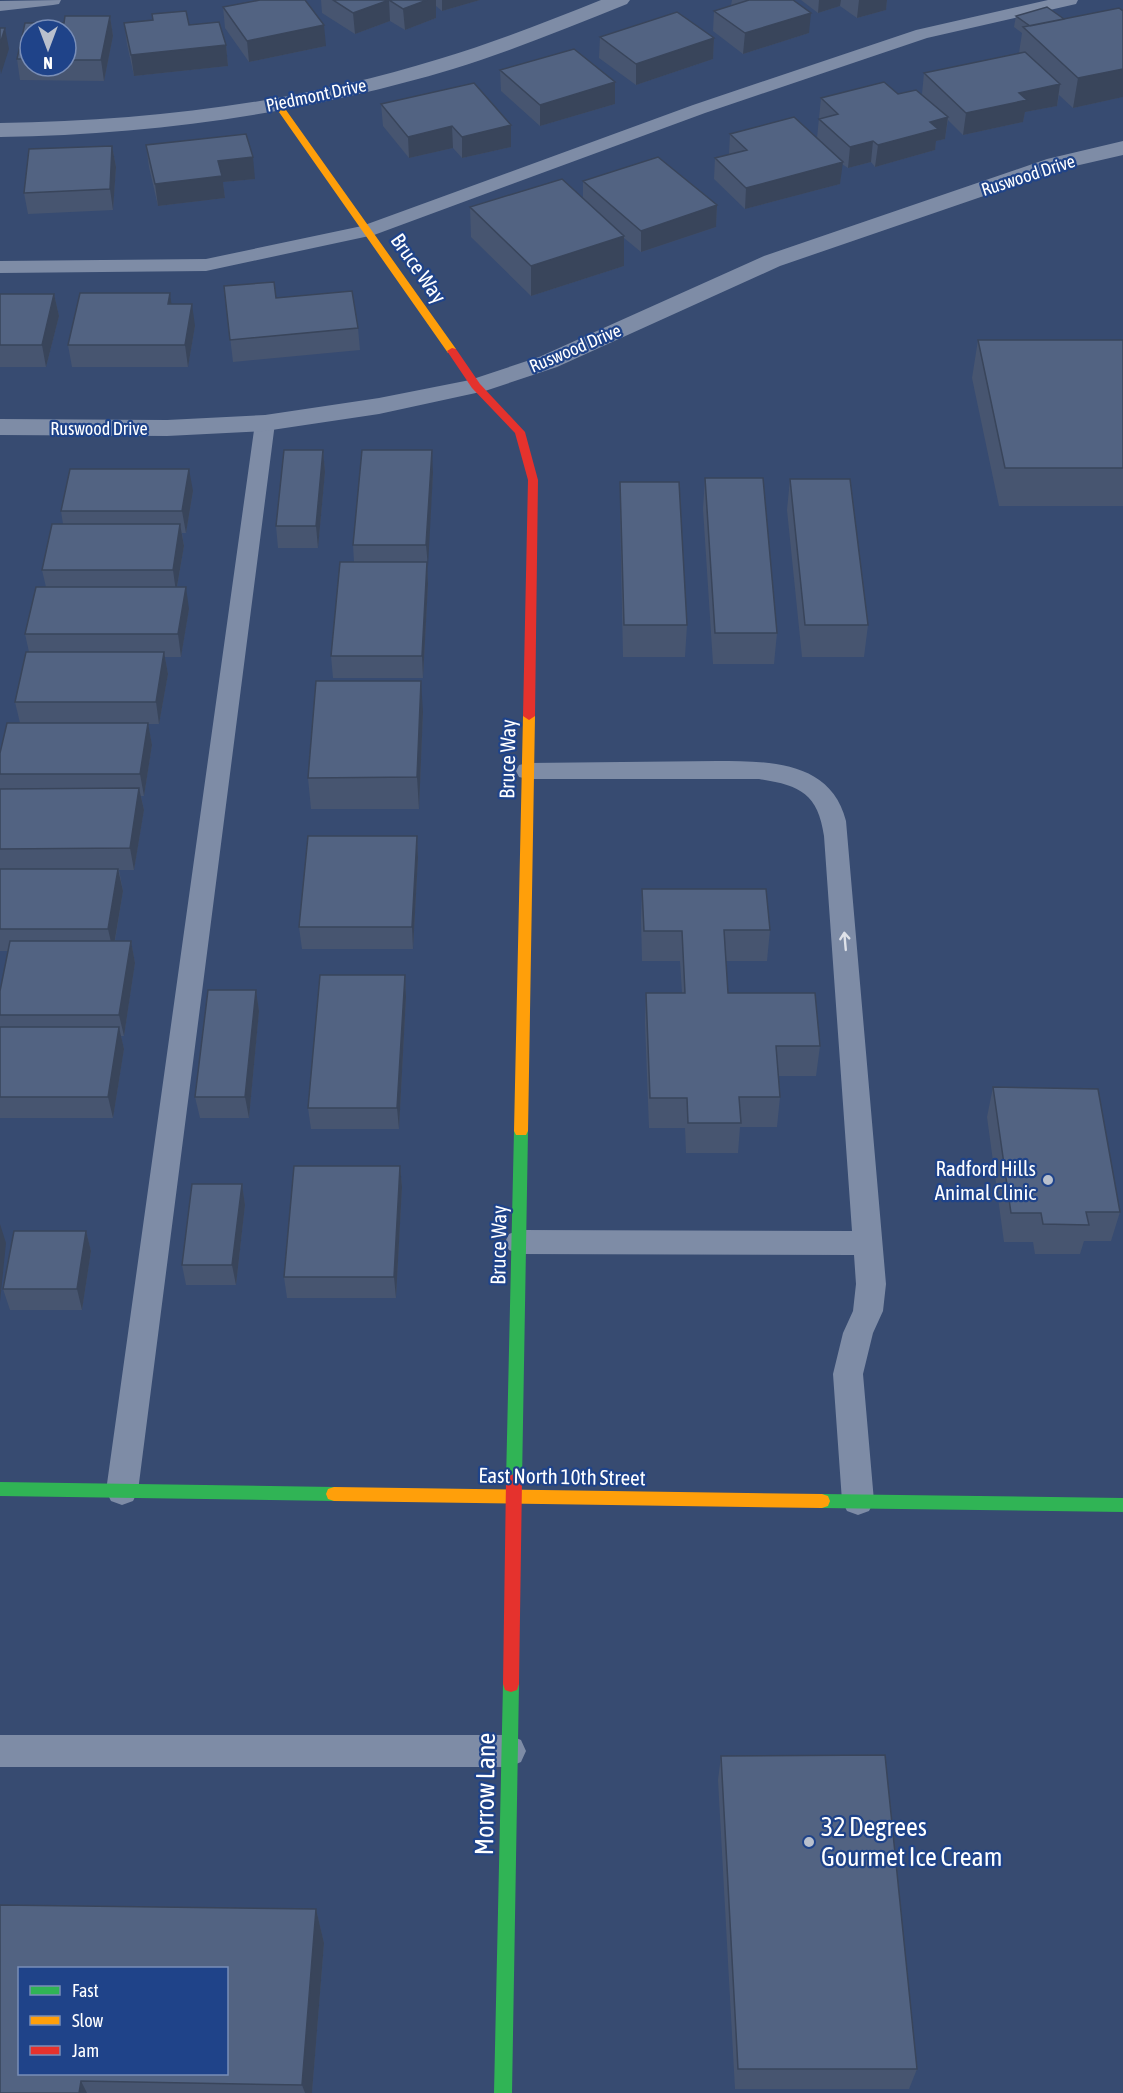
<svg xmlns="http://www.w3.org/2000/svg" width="1123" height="2093" font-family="'Asap Condensed',sans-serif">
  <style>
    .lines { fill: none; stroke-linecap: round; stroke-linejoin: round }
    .lane { fill: #7e8ca6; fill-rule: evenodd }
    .street { fill: #7e8ca6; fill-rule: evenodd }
    .fast { fill: #30b455; fill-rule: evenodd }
    .slow { fill: #ff9f0a; fill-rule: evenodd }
    .jam { fill: #e5322d; fill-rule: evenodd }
    .wall { fill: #475570; fill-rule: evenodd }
    .shaded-wall { fill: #39455b }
    .building { fill: #526382; stroke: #39455b; stroke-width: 1.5; fill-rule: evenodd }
    .oneway { stroke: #dfe2e9 }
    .poi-dot { fill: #b9c0cd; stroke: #1f4389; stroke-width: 2 }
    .labels { text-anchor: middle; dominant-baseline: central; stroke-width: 4.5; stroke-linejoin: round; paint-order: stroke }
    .far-street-label { font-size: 18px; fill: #fff; stroke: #1f4389 }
    .street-label { font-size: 21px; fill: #fff; stroke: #1f4389 }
    .poi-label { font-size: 21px; fill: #fff; stroke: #1f4389; text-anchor: end }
    .near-street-label { font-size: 26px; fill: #fff; stroke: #1f4389 }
    .near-poi-label { font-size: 26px; fill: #fff; stroke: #1f4389; text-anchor: start }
  </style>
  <rect width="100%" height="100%" fill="#374b71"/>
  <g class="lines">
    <path class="lane" d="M61,0l-2,4 -6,1 -53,6v-10z
      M1048,0h30l-2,4 -149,34 -222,75 -331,122 -168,36 -206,2v-12l206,-2 156,-33 331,-121 223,-75z
      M265,417l7,2 3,4 -137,1068 -5,10 -11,4 -11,-4 -5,-10 149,-1068 3,-4z
      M717,761c52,0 114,0 129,60l40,463 -3,27 -10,22 -10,41 11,127 -5,10 -11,4 -11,-4 -5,-10 -9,-127 10,-41 10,-22 3,-27 -2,-29 -335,-1 -10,-4 -4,-8 4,-8 10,-4 333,1 -28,-395c-6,-43 -25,-51 -65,-57h-231l-9,-2 -3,-6 3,-6 9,-2z
      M0,1735h509l12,5 5,11 -5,11 -12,5h-509z"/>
    <path class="street" d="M601,0h29l-3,4c-58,23 -115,47 -174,65 -147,44 -300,66 -453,68v-14c148,-2 297,-20 439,-64 55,-16 109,-38 162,-59z
      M1123,141v14l-61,14 -282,97 -223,101 -72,24 -106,23 -114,17 -98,5 -167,-1v-16l167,1 98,-5 114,-17 91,-18 69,-23 225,-101 283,-97z"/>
    <path class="fast" d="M521,1126l5,1 2,4 -6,350 -2,5 -6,2 -6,-2 -2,-5 8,-350 2,-4z
      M0,1482l334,5 6,2 2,5 -2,5 -6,2 -334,-5z
      M822,1494l301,4v14l-301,-4 -6,-2 -2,-5 2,-5z
      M511,1676l6,2 2,6 -7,409h-18l9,-409 2,-6z"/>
    <path class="slow" d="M278,102l3,1 175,246v4h-8l-174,-248z
      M529,712l6,4 -7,415 -2,4h-10l-2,-4 9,-415z
      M334,1487l488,7 6,2 2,5 -2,5 -6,2 -488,-7 -6,-2 -2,-5 2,-5z"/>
    <path class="jam" d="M452,348l4,1 24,35 45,48 13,48 -3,236 -6,4 -6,-4 5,-236 -13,-47 -43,-45 -25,-37z
      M514,1474l6,2 2,5 -3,203 -2,6 -6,2 -6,-2 -2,-6 3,-203 2,-5z"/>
  </g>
  <path class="wall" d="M321,0h159l-38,11 -6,-5v12l-31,12 -15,-9 -35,13 -33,-21z
    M732,0h61l16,33 -66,21 -30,-23 1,-20 17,-6z
    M801,0h86l-1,10 -29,8 -17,-12 -22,7z
    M223,7l103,39 -77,16 -24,-34z
    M1123,11v86l-50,11 -14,-13 -2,11 -32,6 -2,10 -60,13 -15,-15 -3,19 -9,2 -1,9 -60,17 -4,-5 -23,6 -6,-4 -2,20 -95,25 -31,-30 1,-21 14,-4 1,-20 87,4 4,-40 77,-4h24l2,-21 95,-20 3,-20 -8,-6 2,-11 48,3z
    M152,14l37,11 37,20 2,21 -94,10 -7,-32 -3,-21 29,-3z
    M65,16h45l3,20 -9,45 -84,-1 -3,-21 8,-36h39zM30,30h36v36h-36z
    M600,37l114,1 -1,21 -77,26 -37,-27z
    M500,70l115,34 -75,22 -39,-35z
    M474,83l37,64 -49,11 -9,-10 -44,10 -26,-32 -2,-22z
    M146,145l109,34 -32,3 2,16 -67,8 -9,-39z
    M112,146l4,21 -3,43 -85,4 -4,-21z
    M583,181l134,24 -1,22 -75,25 -17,-14v28l-93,30 -60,-59 -1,-30 113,-9z
    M224,286l52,12 82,30 2,22 -127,12z
    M0,294h54l5,22 -13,51h-46z
    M172,304l23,22 -7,41h-116l-4,-22z
    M978,340h145v166h-124l-27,-128z
    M323,450l2,22 -7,76h-40l-2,-22z
    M433,473l-6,94 1,17 -5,94h-90l-2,-22 23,-94 -1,-17z
    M705,478l72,155 -3,31h-61l-10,-155z
    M790,479l78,146 -4,32h-62l-15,-147z
    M620,482l67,143 -2,32h-62l-3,-144z
    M193,491l-7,42h-4l2,13 -7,41 12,22 -8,48h-16l3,17 -9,50h-11l4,21 -8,51h-3l3,14 -10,60h-15l4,21 -8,50h16l4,22 -11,73h-3l3,13 -11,69h-113v-127l8,-40h-8v-198l20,-30 -5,-21 14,-50 -4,-18 21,-47 -4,-17 21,-46 -2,-13z
    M423,712l-4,97h-108l-3,-31z
    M417,836l1,22 -5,91h-111l-3,-22z
    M642,889l128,41 -3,31h-41l2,32 92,53 -4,30h-38l2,21 -3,30h-37l-2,26h-52l-1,-25h-36l-4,-105 1,-30h36l-2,-32h-38l-1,-41z
    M405,975l1,22 -7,132h-88l-3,-21z
    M256,990l3,21 -10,107h-49l-5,-21z
    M993,1087l127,125 -9,29h-27l-4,13h-45l-2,-12h-29l-17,-125z
    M400,1166l2,21 -6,111h-109l-3,-21z
    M242,1184l3,21 -9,80h-50l-4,-20z
    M86,1231l5,20 -9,59h-72l-7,-21z
    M721,1756l196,313 -8,20h-174l-17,-309z
    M316,1909l8,34 -12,150h-312z"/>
  <path class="shaded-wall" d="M389,0l1,21 -35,13 -2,-21z
    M427,0h9v18l-31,12 -2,-21z
    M442,0h38l-38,11z
    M819,0h22l-1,6 -22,7z
    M859,0h28l-1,10 -29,8z
    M811,13l-2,20 -66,21 2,-21z
    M110,16l3,20 -9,45 -3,-21z
    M324,25l2,21 -77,16 -2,-21z
    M5,28l4,21 -8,25 -1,-6v-24z
    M714,38l-1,21 -77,26v-21z
    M226,45l2,21 -94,10 -3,-21z
    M1123,69v28l-50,11 5,-30z
    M615,82v22l-75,22v-21z
    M1060,84l-3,22 -32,6 -2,10 -60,13 3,-22 53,-20z
    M948,117l-3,22 -9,2 -1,9 -60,17 3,-22 52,-23z
    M511,125v22l-49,11v-21z
    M452,126l1,22 -44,10 -1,-21z
    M873,141l-2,21 -23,6 2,-21z
    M112,146l4,21 -3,43 -3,-21z
    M253,157l2,22 -32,3 2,16 -67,8 -3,-22 63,-23z
    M843,162l-3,22 -95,25 1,-21z
    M717,205l-1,22 -75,25v-21z
    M624,236v30l-93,30v-30z
    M170,293l3,22 -5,-11z
    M54,294l5,22 -13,51 -4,-22z
    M192,304l3,22 -7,41 -3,-22z
    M323,450l2,22 -7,76 -2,-22z
    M432,450l1,23 -5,94 -2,-22z
    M189,469l4,22 -7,42 -4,-22z
    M180,524l4,22 -8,46 -3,-22z
    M427,562l1,22 -5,94 -1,-22z
    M186,587l3,22 -8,48 -3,-23z
    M164,652l4,22 -9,50 -3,-22z
    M421,681l2,31 -4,97 -2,-32z
    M148,723l4,22 -8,51 -4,-22z
    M139,788l5,22 -10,60 -4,-22z
    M417,836l1,22 -5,91 -1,-22z
    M118,869l5,22 -10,60 -5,-22z
    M131,941l4,22 -11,73 -5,-21z
    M405,975l1,22 -7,132 -2,-21z
    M256,990l3,21 -10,107 -4,-21z
    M119,1027l5,22 -11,69 -5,-21z
    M400,1166l2,21 -6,111 -2,-21z
    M242,1184l3,21 -9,80 -4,-20z
    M0,1224l6,19 -6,59z
    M86,1231l5,20 -9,59 -5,-21z
    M316,1909l8,34 -12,150h-7l-3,-8z
    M81,2081l6,12h-8z"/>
  <path class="building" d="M260,0h45l19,25 -77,16 -24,-34z
    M333,0h56l-36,13z
    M389,0h38l-24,9z
    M749,0h44l18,13 -66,20 -31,-22z
    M1047,7l17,12 -34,7 -14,-10z
    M1119,8l4,3v58l-45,9 -55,-51z
    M186,11l3,14 30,-3 7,23 -95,10 -7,-32 29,-3 -1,-6z
    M677,12l37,26 -78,26 -36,-27z
    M65,16h45l-9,44h-35v-30h-36v29h-13l8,-36h39z
    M0,28h5l-5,16z
    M574,49l41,33 -75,23 -40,-35z
    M1025,52l35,32 -41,9 8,7 -61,13 -42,-40z
    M884,82l14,12 18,-4 32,27 -18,5 8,7 -60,16 -5,-4 -23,6 -31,-28 19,-5 -17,-16z
    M474,83l37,42 -49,12 -10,-11 -44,11 -27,-33z
    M794,117l49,45 -97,26 -31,-30 32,-8 -17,-16z
    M246,134l7,23 -35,4 4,15 -67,8 -9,-39z
    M112,146l-2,43 -86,4 5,-44z
    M658,157l59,48 -76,26 -58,-50z
    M562,179l62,57 -93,30 -61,-59z
    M274,282l2,16 76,-7 6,37 -128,12 -6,-54z
    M80,293h90l-2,11h24l-7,41h-117z
    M0,294h54l-12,51h-42z
    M978,340h145v128h-118z
    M284,450h39l-7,76h-40z
    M362,450h70l-6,95h-73z
    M70,469h119l-7,42h-121z
    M705,478h58l14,155h-62z
    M790,479h60l18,146h-63z
    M620,482h59l8,143h-63z
    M52,524h128l-7,46h-131z
    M340,562h87l-5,94h-91z
    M36,587h150l-8,47h-153z
    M26,652h138l-8,50h-141z
    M316,681h105l-4,96 -109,1z
    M7,723h141l-8,51h-140v-21z
    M139,788l-9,60 -130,1v-60z
    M308,836h109l-5,91h-113z
    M0,869h118l-10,60h-108z
    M642,889h124l4,41h-46l4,63h87l5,53h-44l4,51h-41l2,26h-53l-1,-25h-37l-4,-105h39l-3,-62h-38z
    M10,941h121l-12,74h-119v-24z
    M320,975h85l-8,133h-89z
    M208,990h48l-11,107h-50z
    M0,1027h119l-11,70h-108z
    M993,1087l105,2 22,123h-34l3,13 -46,-1 -2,-11h-30z
    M294,1166h106l-6,111h-110z
    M192,1184h50l-10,81h-50z
    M14,1231h72l-9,58h-74z
    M885,1755l32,314h-179l-17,-313z
    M0,1905l316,4 -14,176 -221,-4 -2,12h-79zM20,1968h206v105h-206z"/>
  <defs><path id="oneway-shaft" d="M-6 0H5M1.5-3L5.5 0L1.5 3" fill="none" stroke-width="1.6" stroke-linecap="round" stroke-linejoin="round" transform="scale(1.5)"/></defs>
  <use class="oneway" href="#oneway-shaft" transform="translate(845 941) rotate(-95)"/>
  <g class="poi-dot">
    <circle cx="1048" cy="1180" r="6"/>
    <circle cx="809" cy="1842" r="6"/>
  </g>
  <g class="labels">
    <g class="far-street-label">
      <text transform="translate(316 95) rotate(-12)">Piedmont Drive</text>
      <text transform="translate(1028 175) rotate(-18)">Ruswood Drive</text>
      <text transform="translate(575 348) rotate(-23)">Ruswood Drive</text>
      <text x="99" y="428">Ruswood Drive</text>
    </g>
    <g class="street-label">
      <text transform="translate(419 268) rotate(55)">Bruce Way</text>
      <text transform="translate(507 759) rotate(-89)">Bruce Way</text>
      <text transform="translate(498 1245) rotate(-89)">Bruce Way</text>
      <text transform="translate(562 1476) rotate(1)">East North 10th Street</text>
    </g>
    <g class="poi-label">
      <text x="1036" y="1168">Radford Hills<tspan x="1036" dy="24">Animal Clinic</tspan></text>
    </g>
    <g class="near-street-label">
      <text transform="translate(485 1794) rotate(-89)">Morrow Lane</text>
    </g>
    <g class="near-poi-label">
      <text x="821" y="1827">32 Degrees<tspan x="821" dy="30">Gourmet Ice Cream</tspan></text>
    </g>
  </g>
  <rect x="18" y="1967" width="210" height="108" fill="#1f4389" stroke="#798eb8" stroke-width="1.5"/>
  <rect x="30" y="1986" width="30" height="9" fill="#30b455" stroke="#798eb8" stroke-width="1.5"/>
  <text x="72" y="1997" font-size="18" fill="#ffffff">Fast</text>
  <rect x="30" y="2016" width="30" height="9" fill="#ff9f0a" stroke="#798eb8" stroke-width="1.5"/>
  <text x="72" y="2027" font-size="18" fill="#ffffff">Slow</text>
  <rect x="30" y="2046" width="30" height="9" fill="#e5322d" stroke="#798eb8" stroke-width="1.5"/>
  <text x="72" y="2057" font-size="18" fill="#ffffff">Jam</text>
  <g transform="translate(48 48) rotate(180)"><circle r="28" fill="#1f4389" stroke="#798eb8" stroke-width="1.5"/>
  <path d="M0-4.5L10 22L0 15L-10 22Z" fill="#b9c0cd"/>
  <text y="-9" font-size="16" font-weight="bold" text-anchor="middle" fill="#ffffff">N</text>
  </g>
</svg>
